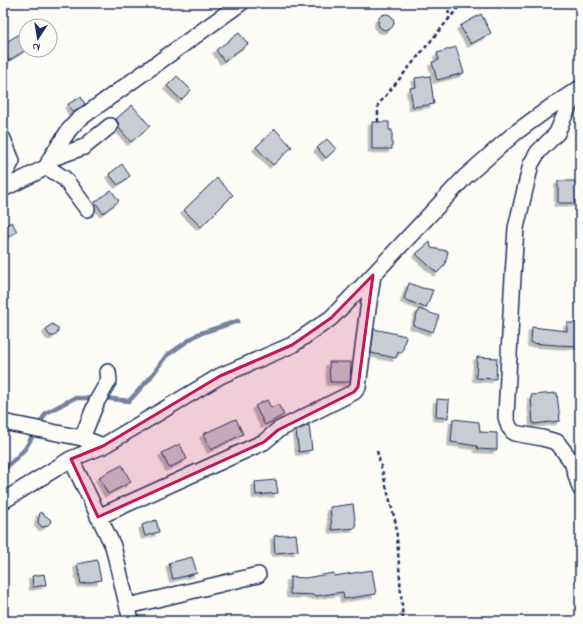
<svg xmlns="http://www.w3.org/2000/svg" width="583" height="624" font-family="'Indie Flower',sans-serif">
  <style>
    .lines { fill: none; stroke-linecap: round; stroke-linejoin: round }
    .stream { stroke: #76819c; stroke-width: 4.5 }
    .building { fill: #c9ccd3; stroke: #1b2f5e; filter: url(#shadow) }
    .street-casing { stroke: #1b2f5e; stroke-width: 18 }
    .path { stroke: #1b2f5e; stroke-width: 2.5; stroke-dasharray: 4 3; stroke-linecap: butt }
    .street { stroke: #fdfcf7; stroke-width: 15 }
    .marked { fill: #c2185b; fill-opacity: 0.2; stroke: #c2185b; stroke-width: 3; stroke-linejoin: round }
  </style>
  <defs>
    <filter id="shadow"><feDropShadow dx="-3.5" dy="3.5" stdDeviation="0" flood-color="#0004"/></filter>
  </defs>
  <rect width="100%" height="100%" fill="#fdfcf7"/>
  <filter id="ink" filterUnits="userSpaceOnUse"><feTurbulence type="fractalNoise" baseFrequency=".025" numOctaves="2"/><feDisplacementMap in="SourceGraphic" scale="8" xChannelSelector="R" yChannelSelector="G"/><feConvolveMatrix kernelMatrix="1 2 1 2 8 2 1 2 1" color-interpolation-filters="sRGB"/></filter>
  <g filter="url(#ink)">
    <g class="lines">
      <path class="stream" d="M3,470h1l21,-21 21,-36 28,-15h30l25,3 21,-23 16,-22 32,-22 40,-13"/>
    </g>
    <path class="building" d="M481,14l10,19 -20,11 -11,-18z
      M378 22a8 8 0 1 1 16 0a8 8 0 1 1-16 0Z
      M21,33l5,8v9l-23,14v-20z
      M239,33l9,11 -24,17 -8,-11z
      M456,47l8,26 -27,7 -5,-18 7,-2 -2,-7z
      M177,76l14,14 -10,10 -14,-14z
      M430,76l4,28 -21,3 -3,-19 6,-1 -1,-9z
      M81,97l4,7 -12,9 -5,-9z
      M132,105l18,21 -19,16 -12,-14v-4l-3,-5z
      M372,122h17v8h3v19h-20z
      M275,129l17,18 -19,18 -17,-18z
      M327,139l9,10 -10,9 -9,-10z
      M122,164l8,12 -12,9 -9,-11z
      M217,178l16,17 -32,32 -17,-17z
      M558,181h22v22h-22z
      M111,190l8,11 -16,12 -8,-11z
      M12,222l5,10 -14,7v-13z
      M430,242l1,6 17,3 -3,14 -8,8 -21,-19z
      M409,283l13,5 11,2 -7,18 -22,-9z
      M419,309l20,7 -6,16 -20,-7z
      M567,323h13v23l-23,-1 -26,-2 1,-16 35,4z
      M52,324l6,4v4l-3,4h-5l-4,-6 2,-3z
      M374,329l32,7 -4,17 -4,-1 -2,6 -25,-5z
      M477,357l20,1 -1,21 -20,-1z
      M329,362h22l-1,20h-20z
      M557,393l3,28 -27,3 -2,-29z
      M437,399l12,1 -1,18 -12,-1z
      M267,400l4,8 7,-4 6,11 -19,10 -10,-19z
      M236,419l7,15 -32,16 -8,-16z
      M453,419l26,3 1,10 17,1v17l-19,-1 -1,-3 -26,-4z
      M309,425l3,25 -13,2 -3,-21z
      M180,444l7,15 -18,9 -7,-15z
      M122,465l9,17 -23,12 -9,-17z
      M276,480l2,13 -22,2 -1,-13z
      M353,504l3,24 -24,2 -2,-23z
      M40,512l10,7 1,3 -4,4 -5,1 -3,-3 -1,-2z
      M156,520l3,12 -14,4 -3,-11z
      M296,534l2,17 -23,2 -1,-17z
      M192,557l5,16 -24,6 -4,-16z
      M97,560l4,20 -20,4 -4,-20z
      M372,570l4,24 -32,5 -1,-7 -27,4 -1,-1 -25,-1v-17l15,1 29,-5v3z
      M44,574l2,11 -13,2 -1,-11z"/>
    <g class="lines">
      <defs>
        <path id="street" d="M576,91l-14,30 -5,12 -19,19 -7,12 -15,64 -4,65 -6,124 3,10 5,6 28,5 15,4 15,20 8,26
          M3,139l9,22 -9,16
          M50,159l19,-29 9,-10 163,-117
          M47,167l18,12 22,30
          M3,189l44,-22 3,-8 34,-12 26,-21
          M3,422l79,16 21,8
          M82,438l15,-37 12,-21 -1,-8
          M71,459l42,87 18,75
          M3,501l68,-42 32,-13 117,-70 72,-31 39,-27 42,-43 92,-98 50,-44 37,-27 28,-18
          M98,517l166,-75 14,-12 76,-38 4,-5 9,-71 6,-41
          M128,606l130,-31"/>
      </defs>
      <use href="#street" class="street-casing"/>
      <path class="path" d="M448,3l1,16
        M378,122v-17l84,-102
        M377,451l19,73 7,97"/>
      <use href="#street" class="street"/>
    </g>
  </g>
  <path class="marked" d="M373,275l-15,112 -4,5 -76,38 -14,12 -166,75 -27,-58 32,-13 117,-70 72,-31 39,-27z"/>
  <rect width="583" height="624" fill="none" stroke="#fdfcf7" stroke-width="16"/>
  <rect x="8" y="8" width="567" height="608" fill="none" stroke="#1b2f5e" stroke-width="1.5" filter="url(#ink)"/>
  <g transform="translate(38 38) rotate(192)"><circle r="19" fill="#fdfcf7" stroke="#a3aaba"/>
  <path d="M0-3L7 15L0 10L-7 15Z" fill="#1b2f5e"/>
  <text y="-6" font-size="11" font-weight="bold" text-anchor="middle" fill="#1b2f5e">N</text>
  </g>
</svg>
